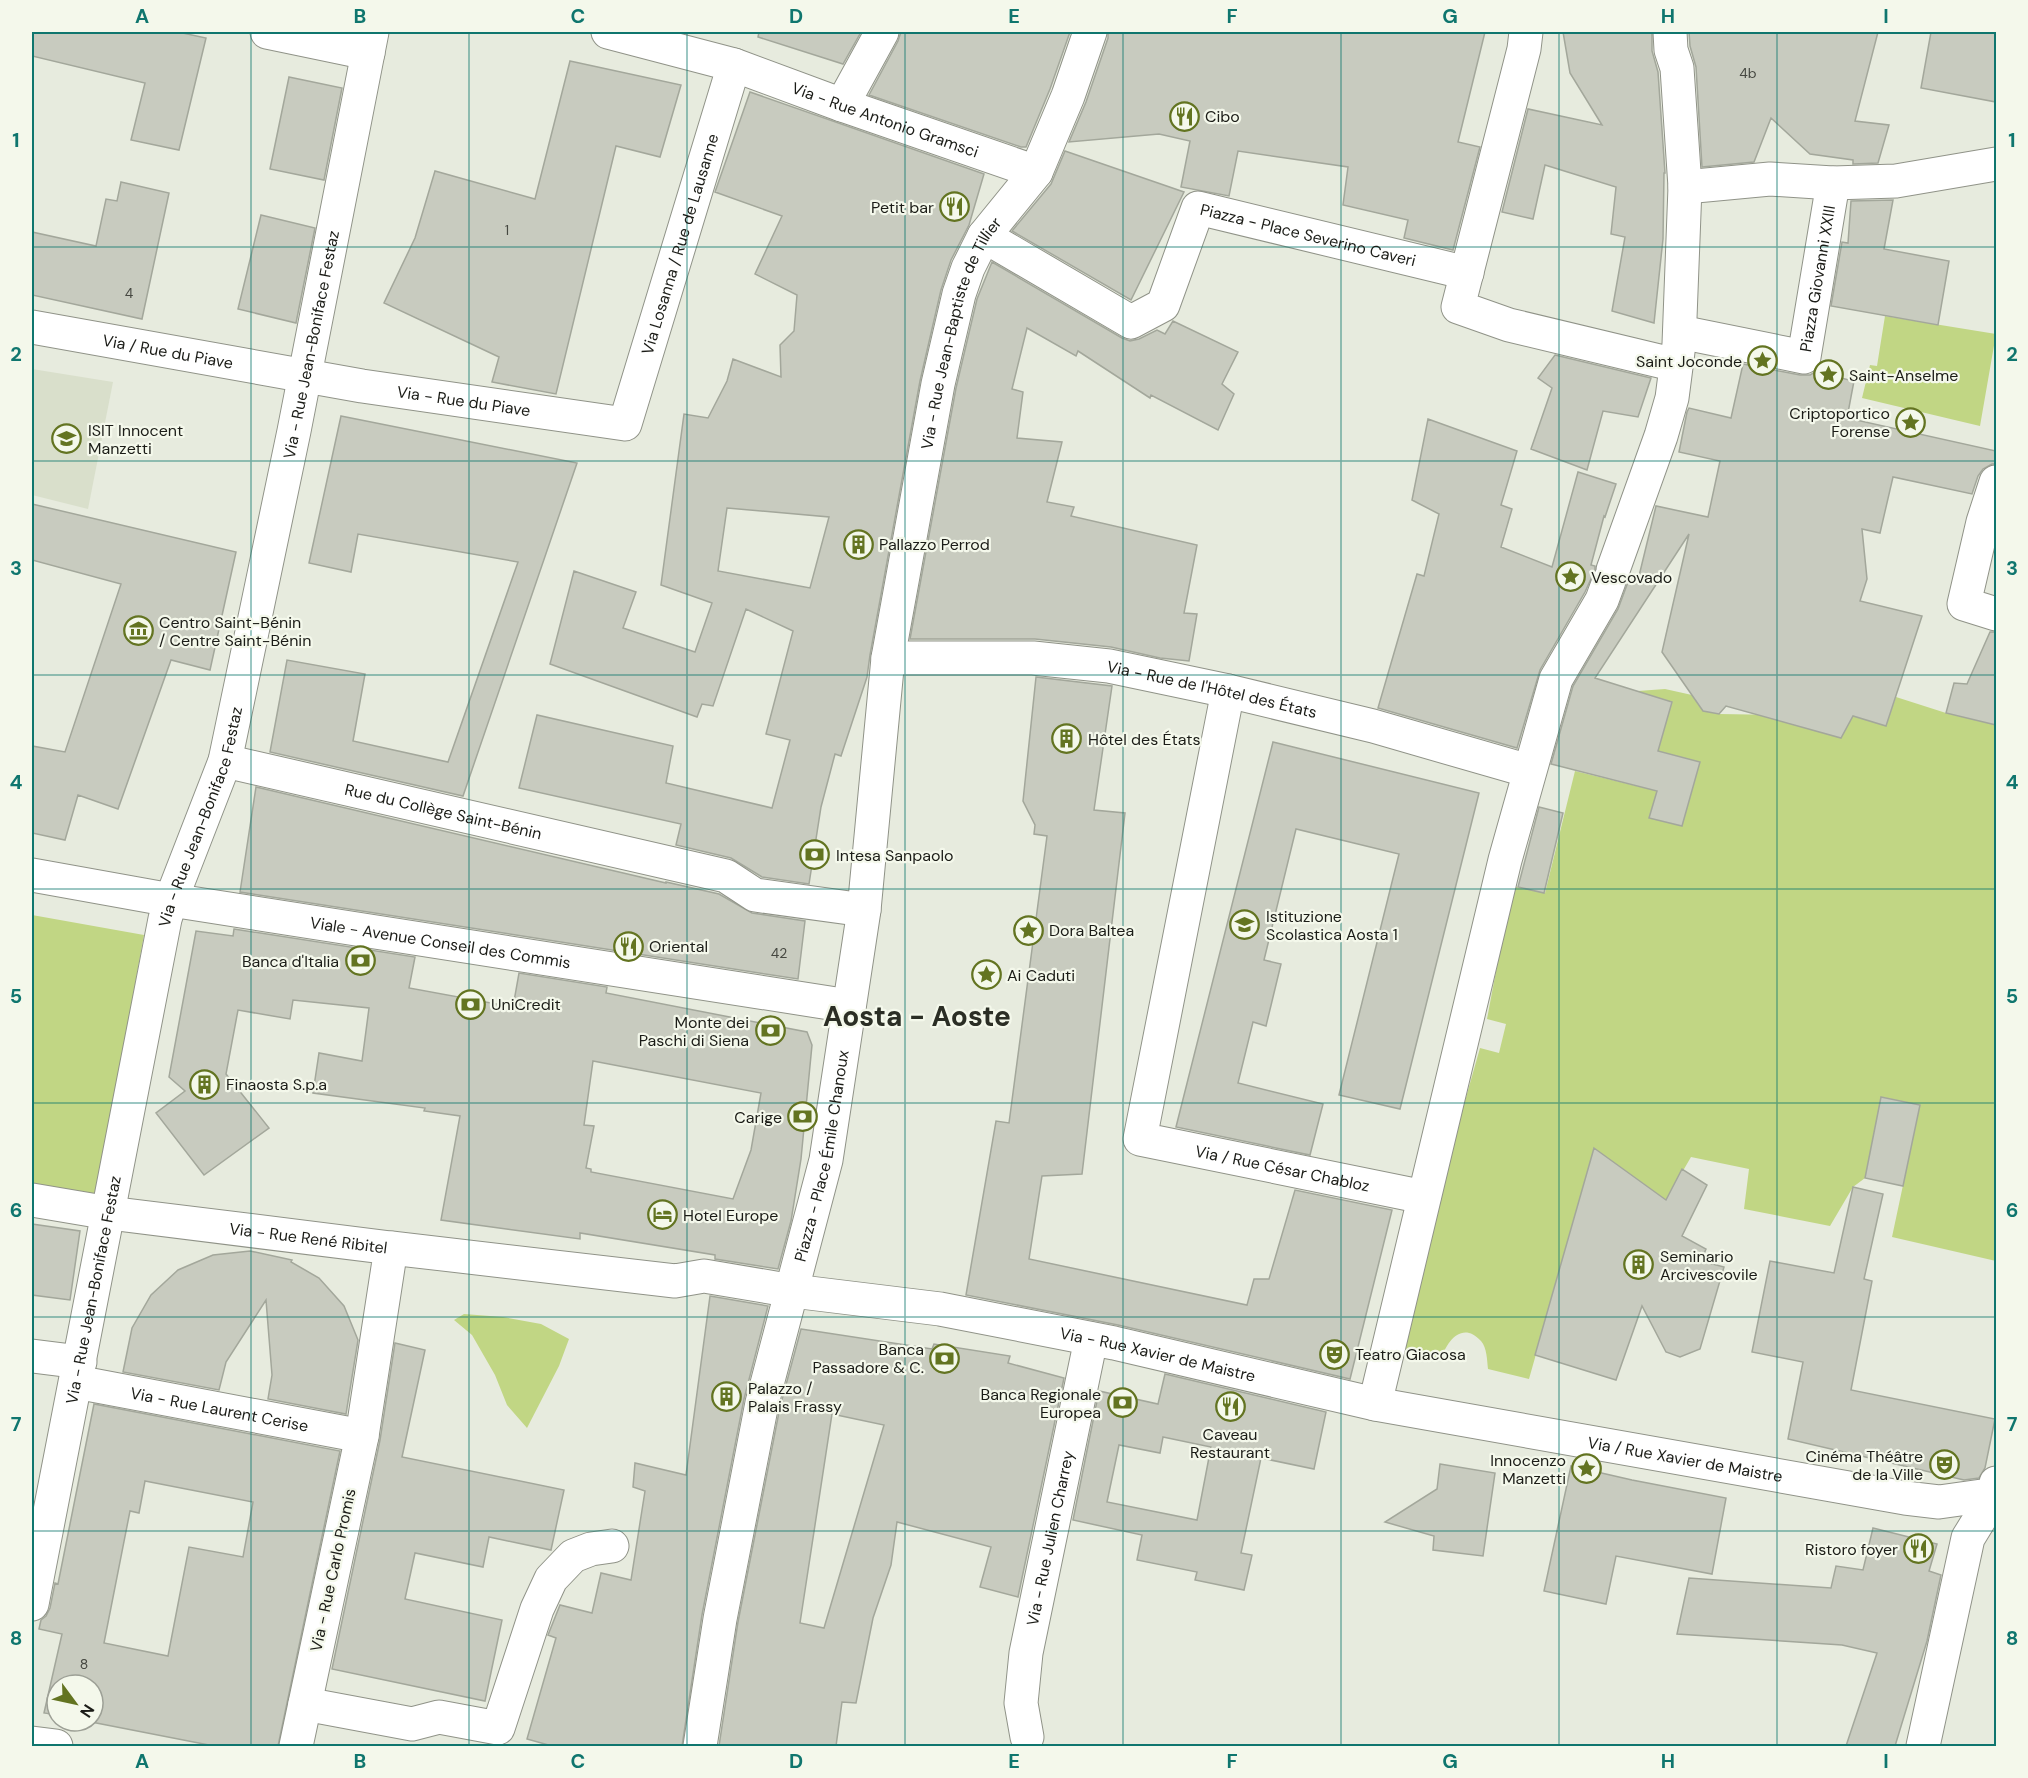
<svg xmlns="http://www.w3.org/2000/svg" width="2028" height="1778" font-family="'DM Sans',sans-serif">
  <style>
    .built { fill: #d9dfcb }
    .green { fill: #c1d684 }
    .building { fill: #c8cbbf; stroke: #a3a79b; stroke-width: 1.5; fill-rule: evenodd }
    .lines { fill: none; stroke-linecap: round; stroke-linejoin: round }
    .minor-casing { stroke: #909388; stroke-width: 35 }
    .minor { stroke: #fff; stroke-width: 33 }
    .grid { fill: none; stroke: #0f766e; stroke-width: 1.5; stroke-opacity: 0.55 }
    .labels { text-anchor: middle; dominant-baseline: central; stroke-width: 4.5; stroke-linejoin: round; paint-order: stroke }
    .number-label { font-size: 14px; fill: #464841 }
    .poi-label { font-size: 16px; fill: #1b1c17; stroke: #f4f8eb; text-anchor: start }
    .street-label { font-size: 16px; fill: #1b1c17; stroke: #f4f8eb }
    .town-label { font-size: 28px; font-weight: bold; fill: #2b2e25; stroke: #f4f8eb }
    .neatline { fill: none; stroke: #0f766e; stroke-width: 2 }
    .grid-label { font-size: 20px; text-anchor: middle; font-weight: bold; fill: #0f766e }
  </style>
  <rect width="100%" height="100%" fill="#e7ebde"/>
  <path class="built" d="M32,369l81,13 -25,127 -56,-14z"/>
  <path class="green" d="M1885,316l111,18 -16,92 -118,-28 8,-33 7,1z
    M1665,689l27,6 11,16 16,3 134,2 33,10 10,-29 50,16 50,12v536l-104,-24 28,-132 -38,-8 -17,81 -12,9 -23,39 -86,-17 5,-40 -58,-12 -25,43 -72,-51 -65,230 -41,-10c-1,-9 -1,-21 -7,-28 -19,-21 -35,1 -40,19l-47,-9 86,-303 19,5 7,-29 -19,-5 25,-133 33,7 30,-122 82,20 -8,27 33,8 18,-64 -42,-11 -27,-37 7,-23z
    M32,915l112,20 -48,264 -64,-11z
    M464,1314l39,3 38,7 28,15 -10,27 -32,62 -20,-23 -12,-30 -23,-40 -18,-15z"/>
  <path class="building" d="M32,32h146l28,6 -27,112 -48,-10 14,-57 -113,-27z
    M759,32h102l-18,32 -85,-27z
    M901,32h169l-20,57 -24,58h-5l-152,-52 29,-54z
    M1108,32h377l-27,110 22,5 -27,103 -49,-12 4,-18 -65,-15 5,-38 -110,-16 -9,45 -48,-9 9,-46 -31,-7 -90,8 17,-40 22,-64z
    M1563,32h89v19l6,21 7,101h-1l-1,66 -9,84 -42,-12 13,-74 -14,-3 5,-47 -71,-22 -12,54 -31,-7 26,-103 74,16 -32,-52z
    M1689,32h189l-23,89 34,4 -11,38 -25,1v-4l-43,-6 -39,-36 -17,44 -52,5 -6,-100 -6,-21z
    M1931,32h65v70l-75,-14z
    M570,61l111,24 -21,72 -44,-11 -60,248 -64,-12 7,-25 -115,-54 31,-65 20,-67 100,28z
    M289,77l53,11 -18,92 -54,-11z
    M750,92l234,82 -15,51 -18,35 -10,30 -21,91 -50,274 -3,22 -26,79 -6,-2 -14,53 -12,77 -47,-7 -31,-19 -55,-13 5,-21 -162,-36 18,-73 136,31 -7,37 106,25 18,-68 -24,-6 27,-103 -47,-22 -33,97 -11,-2 -5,13 -147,-53 24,-93 62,21 -13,36 72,24 17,-49 -51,-18 23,-171 24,4 19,-37 6,-22 48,18 -1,-32 14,-14 3,-36 -42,-21 27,-58 -67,-24zM727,508l102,9 -19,71 -92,-17z
    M1065,151l119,41 -53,108 -119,-69 39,-47z
    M121,182l48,11 -27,126 -110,-24v-63l64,14 10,-47 11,2z
    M1893,200l-9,49 65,12 -11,64 -107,-19 11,-64 6,1 3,-42z
    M261,215l54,13 -19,95 -58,-14z
    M992,262l130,76 8,3 9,-2 18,-9 8,4 8,-13 65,31 -16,32 12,10 -16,36 -67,-35 -1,3 -72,-47 -2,5 -49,-28 -15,61 11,3 -6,46 45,4 -15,60 27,5 -3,9 126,29 -13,68 13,1 -8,47 -29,-3 -49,-11 -76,-8h-125l46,-251 21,-89z
    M1555,355l96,23 -13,39 -35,-6 -16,59 -56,-21 21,-61 -14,-10z
    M1743,364l57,11h10l5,-3 39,9 -7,37 149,33v13h-4l-9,5 -5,7 -6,18 -79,-17 -13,56 -18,-4 5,50 -7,22 62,15 -36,110 -33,-10 -12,22 -115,-32 -7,8 -16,-3 -41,-59 27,-118 -94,144 77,24 -14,49 42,11 -18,64 -33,-8 8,-27 -106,-27 22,-78 45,-77 13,-35 8,2 17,-70 52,11 12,-56 -41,-9 8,-40 2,-4 42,10z
    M341,416l236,47 -114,333 -193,-44 17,-92 78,14 -12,67 95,21 70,-200 -160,-28 -7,38 -42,-9z
    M1428,419l89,32 -16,54 11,4 -11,38 51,20 26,-95 38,12 -11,33 -1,-1 -13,49 4,1v4l-10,22 -45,78 -23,78 -139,-40 39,-134 7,2 15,-62 -27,-14z
    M32,504l204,48 -26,118 -39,-10 -53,149 -40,-14 -13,45 -33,-7v-87l33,6 56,-168 -89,-24z
    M1990,632h6v93l-50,-12 8,-30 13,1z
    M1036,677l76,9 -18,124 31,3 -43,361 -40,2 -13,83 218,46 7,-26h15l26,-89 97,20 -42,169 -232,-54 -152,-30 30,-174 13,2 38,-287 -13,-2 1,-9 -12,-24z
    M1273,742l206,51 -79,316 -61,-14 60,-241 -103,-25 -32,131 17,4 -15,62 -13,-4 -15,61 85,21 -13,51 -134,-28z
    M256,787l410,96v-1l53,12 33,19 53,8 -7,58 -558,-87z
    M1539,807l24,6 -19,80 -26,-6z
    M234,929l181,28 -6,31 104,19 6,-34 88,14 -1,6 201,39 5,13 -11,114 -10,62 -13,48 -63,-10v-4l-135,-22v6l-139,-19 19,-104 -36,-5 1,-3 -112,-15 6,-40 43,8 7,-53 -76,-8 -3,19 -52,-9 -12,64 43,54 -65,47 -48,-62 29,-22 -16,-14 27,-146 37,5zM593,1061l168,32 -10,57 -18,49 -142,-27v-3l-5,-1 8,-42 -10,-1z
    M1881,1097l39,8 -17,81 -38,-8z
    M1594,1148l72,52 16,-31 25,16 -25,51 24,13 -5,12 23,6 -24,82 -20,8 -14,-5 -24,-46 -26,74 -81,-25z
    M1853,1187l30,7 -19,85 8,2 -21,109 144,29 -10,49 -6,10 -15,2 -176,-41 15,-77 -51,-10 18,-91 64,12z
    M32,1224l48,7 -10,69 -38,-5z
    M250,1251l42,9 -1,2 28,16 25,28 14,34 -12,74 -78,-15 4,-24 -6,-75 -40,62 -7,28 -96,-18 9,-44 19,-33 27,-25 35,-15z
    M710,1296l58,10 -24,93 -42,216 -20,131h-130l-25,-7 29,-101 -8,-3 12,-30 32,8 9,-40 30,7 14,-89 -12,-4 2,-24 51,12z
    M801,1329l131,20 2,-5 76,12 -2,7 56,15 -46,219 -38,-10 11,-40 -94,-25 -6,43 -18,53 -17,85 -14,-1 -6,44h-117l19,-124 42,-215zM832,1414l52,11 -60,203 -24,-5z
    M395,1343l30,7 -23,107 162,33 -13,60 -62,-13 -6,30 -68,-14 -10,46 97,21 -17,81 -153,-32 48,-229z
    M1165,1374l161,38 -12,57 -53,-11 -20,95 11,2 -8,35 -49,-10 2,-8 -60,-12 5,-25 -69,-15 26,-129 59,13zM1163,1437l48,10 -14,73 -90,-18 12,-57 41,8z
    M94,1404l246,47 -62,295h-64l-128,-25h7v-36h-36v30l-13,-2 18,-79 -23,-5 2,-9 5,-4 4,-8 5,-25 3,1zM145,1481l108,21 -10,55 -54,-10 -21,109 -64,-13 26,-132 9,2z
    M1440,1464l55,9 -12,83 -50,-6 1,-14 -49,-14 52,-33z
    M1571,1466l61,14 94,18 -14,76 -96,-18 -10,48 -62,-13z
    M1873,1528l64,16 -8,27 12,4 -14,66 -32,105h-49l31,-93 -35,-8 -165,-11 12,-56 142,10 5,-22 27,4z"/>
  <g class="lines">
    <defs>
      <g id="minor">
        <path d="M267,32l101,21"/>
        <path id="s1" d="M608,32l126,33 108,40 194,67"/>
        <path d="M1526,32l-2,17 -66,258 51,18 167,40"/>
        <path d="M842,105l40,-73"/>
        <path d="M1685,187l85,-8 63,4 63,-2 100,-17"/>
        <path id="s2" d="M984,236l147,86 32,-17 35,-97 269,65"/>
        <path id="s3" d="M32,327l330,59 263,38 109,-359"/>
        <path id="s4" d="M1680,332l124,25 29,-174"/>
        <path d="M1996,482l-13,40 -19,82 32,10"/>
        <path d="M1613,570l48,-134 11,-38 7,-54 6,-157 -8,-119 -6,-18 -1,-18"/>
        <path id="s5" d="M888,658h145l76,8 119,25 145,35 156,45"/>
        <path id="s6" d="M1228,691l-88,448 284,58"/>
        <path id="s7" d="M225,761l501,115 29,19 109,15"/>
        <path id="s8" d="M32,875l139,25 678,106"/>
        <path id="s9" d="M32,1200l77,13 282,35 -29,188 -66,310"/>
        <path id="s10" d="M391,1248l284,33 29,-5 89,15 147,18 174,34 261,61 530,94 34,4 57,-8"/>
        <path d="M32,1356l48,6"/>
        <path id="s11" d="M76,1382l286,54"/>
        <path d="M1375,1404l130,-544 51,-181 46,-79 7,-19"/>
        <path id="s12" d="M32,1604l133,-685 6,-19 54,-139 69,-330 78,-399"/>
        <path d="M305,1704l107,20 27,-7 59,11 39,-119 14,-30 22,-23 18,-7 21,-3"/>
        <path id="s13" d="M1027,1737l-6,-34 5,-50 65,-314"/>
        <path d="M32,1743l24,3"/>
        <path id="s14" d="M700,1746l20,-127 42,-216 64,-243 38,-250 24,-252 50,-274 21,-90 9,-26 16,-32 52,-64 32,-76 22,-64"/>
        <path d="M1923,1746l45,-208 27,-44 1,-11"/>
      </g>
    </defs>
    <use href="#minor" class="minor-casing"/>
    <use href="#minor" class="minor"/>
  </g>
  <path class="grid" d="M251,32v1714M469,32v1714M687,32v1714M905,32v1714M1123,32v1714M1341,32v1714M1559,32v1714M1777,32v1714M32,247h1964M32,461h1964M32,675h1964M32,889h1964M32,1103h1964M32,1317h1964M32,1531h1964"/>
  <defs>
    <symbol id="restaurant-ring" viewBox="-11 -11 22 22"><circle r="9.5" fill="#f4f8eb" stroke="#637421" stroke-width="1.5"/><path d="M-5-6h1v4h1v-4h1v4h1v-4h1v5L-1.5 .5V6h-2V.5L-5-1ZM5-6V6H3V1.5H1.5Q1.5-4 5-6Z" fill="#637421"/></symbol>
    <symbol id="sight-ring" viewBox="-11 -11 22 22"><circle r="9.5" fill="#f4f8eb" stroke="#637421" stroke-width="1.5"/><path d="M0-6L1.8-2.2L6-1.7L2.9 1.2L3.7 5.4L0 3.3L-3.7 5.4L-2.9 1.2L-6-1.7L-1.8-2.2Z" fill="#637421"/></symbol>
    <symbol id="school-ring" viewBox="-11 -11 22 22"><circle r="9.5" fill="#f4f8eb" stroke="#637421" stroke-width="1.5"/><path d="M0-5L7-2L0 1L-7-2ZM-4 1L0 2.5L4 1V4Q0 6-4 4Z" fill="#637421"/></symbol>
    <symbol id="building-ring" viewBox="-11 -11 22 22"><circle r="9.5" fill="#f4f8eb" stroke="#637421" stroke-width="1.5"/><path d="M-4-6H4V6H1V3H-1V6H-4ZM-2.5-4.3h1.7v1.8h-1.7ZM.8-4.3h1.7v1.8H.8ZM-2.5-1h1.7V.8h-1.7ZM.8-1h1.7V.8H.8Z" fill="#637421"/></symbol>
    <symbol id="museum-ring" viewBox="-11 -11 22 22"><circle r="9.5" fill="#f4f8eb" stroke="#637421" stroke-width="1.5"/><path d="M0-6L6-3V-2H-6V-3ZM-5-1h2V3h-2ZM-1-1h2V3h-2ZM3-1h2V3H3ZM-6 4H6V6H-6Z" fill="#637421"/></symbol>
    <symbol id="bank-ring" viewBox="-11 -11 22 22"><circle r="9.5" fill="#f4f8eb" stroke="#637421" stroke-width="1.5"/><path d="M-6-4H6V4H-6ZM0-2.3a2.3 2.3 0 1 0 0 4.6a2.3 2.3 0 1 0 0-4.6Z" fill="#637421"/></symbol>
    <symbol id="hotel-ring" viewBox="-11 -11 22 22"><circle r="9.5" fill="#f4f8eb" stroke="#637421" stroke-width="1.5"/><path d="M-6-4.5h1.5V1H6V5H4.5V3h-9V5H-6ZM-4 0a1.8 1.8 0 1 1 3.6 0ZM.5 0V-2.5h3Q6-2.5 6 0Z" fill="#637421"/></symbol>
    <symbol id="theatre-ring" viewBox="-11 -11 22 22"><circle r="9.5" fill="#f4f8eb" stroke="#637421" stroke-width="1.5"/><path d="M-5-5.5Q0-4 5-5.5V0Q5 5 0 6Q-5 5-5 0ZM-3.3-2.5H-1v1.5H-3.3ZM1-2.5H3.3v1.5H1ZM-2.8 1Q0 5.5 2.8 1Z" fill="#637421"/></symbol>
  </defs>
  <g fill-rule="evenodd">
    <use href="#restaurant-ring" x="1168" y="100" width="33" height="33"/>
    <use href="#restaurant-ring" x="938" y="190" width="33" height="33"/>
    <use href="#sight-ring" x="1746" y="344" width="33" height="33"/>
    <use href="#sight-ring" x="1812" y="358" width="33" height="33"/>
    <use href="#sight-ring" x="1894" y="406" width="33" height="33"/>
    <use href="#school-ring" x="50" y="422" width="33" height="33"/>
    <use href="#building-ring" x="842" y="528" width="33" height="33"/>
    <use href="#sight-ring" x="1554" y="560" width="33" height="33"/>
    <use href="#museum-ring" x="122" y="614" width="33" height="33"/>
    <use href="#building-ring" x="1050" y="722" width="33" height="33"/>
    <use href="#bank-ring" x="798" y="838" width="33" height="33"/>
    <use href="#school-ring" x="1228" y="908" width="33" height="33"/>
    <use href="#sight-ring" x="1012" y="914" width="33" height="33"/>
    <use href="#restaurant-ring" x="612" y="930" width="33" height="33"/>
    <use href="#bank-ring" x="344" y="944" width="33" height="33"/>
    <use href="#sight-ring" x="970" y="958" width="33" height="33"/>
    <use href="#bank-ring" x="454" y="988" width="33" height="33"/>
    <use href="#bank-ring" x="754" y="1014" width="33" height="33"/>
    <use href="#building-ring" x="188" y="1068" width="33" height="33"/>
    <use href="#bank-ring" x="786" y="1100" width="33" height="33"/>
    <use href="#hotel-ring" x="646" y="1198" width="33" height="33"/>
    <use href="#building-ring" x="1622" y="1248" width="33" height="33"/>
    <use href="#theatre-ring" x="1318" y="1338" width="33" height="33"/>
    <use href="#bank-ring" x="928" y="1342" width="33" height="33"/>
    <use href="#building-ring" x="710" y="1380" width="33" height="33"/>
    <use href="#bank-ring" x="1106" y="1386" width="33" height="33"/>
    <use href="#restaurant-ring" x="1214" y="1390" width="33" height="33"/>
    <use href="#theatre-ring" x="1928" y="1448" width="33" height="33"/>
    <use href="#sight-ring" x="1570" y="1452" width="33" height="33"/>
    <use href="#restaurant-ring" x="1902" y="1532" width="33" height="33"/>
  </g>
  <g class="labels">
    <g class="number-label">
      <text x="1748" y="73">4b</text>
      <text x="507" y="230">1</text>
      <text x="129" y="293">4</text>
      <text x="779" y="953">42</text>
      <text x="84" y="1664">8</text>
    </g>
    <g class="poi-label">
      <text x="1205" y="116">Cibo</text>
      <text x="934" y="207" text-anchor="end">Petit bar</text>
      <text x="1742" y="361" text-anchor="end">Saint Joconde</text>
      <text x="1849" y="375">Saint-Anselme</text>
      <text x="1890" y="413" text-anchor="end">Criptoportico<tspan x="1890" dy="18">Forense</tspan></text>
      <text x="88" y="430">ISIT Innocent<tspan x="88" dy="18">Manzetti</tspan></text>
      <text x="879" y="544">Pallazzo Perrod</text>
      <text x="1591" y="577">Vescovado</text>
      <text x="159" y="622">Centro Saint-Bénin<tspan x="159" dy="18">/ Centre Saint-Bénin</tspan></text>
      <text x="1088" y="739">Hôtel des États</text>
      <text x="836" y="855">Intesa Sanpaolo</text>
      <text x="1266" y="916">Istituzione<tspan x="1266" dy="18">Scolastica Aosta 1</tspan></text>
      <text x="1049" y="930">Dora Baltea</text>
      <text x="649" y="946">Oriental</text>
      <text x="339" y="961" text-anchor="end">Banca d'Italia</text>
      <text x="1007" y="975">Ai Caduti</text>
      <text x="491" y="1004">UniCredit</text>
      <text x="749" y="1022" text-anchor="end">Monte dei<tspan x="749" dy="18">Paschi di Siena</tspan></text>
      <text x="226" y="1084">Finaosta S.p.a</text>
      <text x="782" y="1117" text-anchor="end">Carige</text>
      <text x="683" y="1215">Hotel Europe</text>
      <text x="1660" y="1256">Seminario<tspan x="1660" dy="18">Arcivescovile</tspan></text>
      <text x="924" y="1349" text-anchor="end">Banca<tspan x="924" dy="18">Passadore &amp; C.</tspan></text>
      <text x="1355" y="1354">Teatro Giacosa</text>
      <text x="748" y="1388">Palazzo /<tspan x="748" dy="18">Palais Frassy</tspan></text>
      <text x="1101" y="1394" text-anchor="end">Banca Regionale<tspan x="1101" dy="18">Europea</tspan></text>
      <text x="1230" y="1434" text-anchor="middle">Caveau<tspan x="1230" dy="18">Restaurant</tspan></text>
      <text x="1923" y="1456" text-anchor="end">Cinéma Théâtre<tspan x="1923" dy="18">de la Ville</tspan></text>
      <text x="1566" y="1460" text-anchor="end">Innocenzo<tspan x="1566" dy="18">Manzetti</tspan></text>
      <text x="1898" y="1549" text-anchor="end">Ristoro foyer</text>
    </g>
    <g class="street-label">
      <text stroke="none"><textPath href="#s1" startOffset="291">Via - Rue Antonio Gramsci</textPath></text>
      <text stroke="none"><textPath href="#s2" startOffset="423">Piazza - Place Severino Caveri</textPath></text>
      <text stroke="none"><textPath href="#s3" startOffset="789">Via Losanna / Rue de Lausanne</textPath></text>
      <text stroke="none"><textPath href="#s4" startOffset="206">Piazza Giovanni XXIII</textPath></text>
      <text stroke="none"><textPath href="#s14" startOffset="1440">Via - Rue Jean-Baptiste de Tillier</textPath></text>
      <text stroke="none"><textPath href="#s12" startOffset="1292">Via - Rue Jean-Boniface Festaz</textPath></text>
      <text stroke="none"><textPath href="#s3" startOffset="138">Via / Rue du Piave</textPath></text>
      <text stroke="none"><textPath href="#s3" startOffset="438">Via - Rue du Piave</textPath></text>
      <text stroke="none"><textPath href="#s5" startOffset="327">Via - Rue de l'Hôtel des États</textPath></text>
      <text stroke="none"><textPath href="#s7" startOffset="224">Rue du Collège Saint-Bénin</textPath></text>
      <text stroke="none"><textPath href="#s12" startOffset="806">Via - Rue Jean-Boniface Festaz</textPath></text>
      <text stroke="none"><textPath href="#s8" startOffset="414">Viale - Avenue Conseil des Commis</textPath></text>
      <text stroke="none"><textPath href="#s14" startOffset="603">Piazza - Place Émile Chanoux</textPath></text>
      <text stroke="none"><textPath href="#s6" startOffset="602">Via / Rue César Chabloz</textPath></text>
      <text stroke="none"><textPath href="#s9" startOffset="279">Via - Rue René Ribitel</textPath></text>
      <text stroke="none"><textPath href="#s12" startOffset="320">Via - Rue Jean-Boniface Festaz</textPath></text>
      <text stroke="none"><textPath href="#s10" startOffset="776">Via - Rue Xavier de Maistre</textPath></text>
      <text stroke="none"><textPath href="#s11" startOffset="146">Via - Rue Laurent Cerise</textPath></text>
      <text stroke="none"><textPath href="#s10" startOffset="1314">Via / Rue Xavier de Maistre</textPath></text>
      <text stroke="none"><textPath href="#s13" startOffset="202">Via - Rue Julien Charrey</textPath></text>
      <text transform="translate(333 1570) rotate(-78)">Via - Rue Carlo Promis</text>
    </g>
    <g class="town-label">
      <text x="917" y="1016">Aosta - Aoste</text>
    </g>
  </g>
  <rect width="2028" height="1778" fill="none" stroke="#f4f8eb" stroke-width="66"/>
  <g transform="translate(75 1703) rotate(123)"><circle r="28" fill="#f4f8eb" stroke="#9da096" stroke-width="1.5"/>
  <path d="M0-4.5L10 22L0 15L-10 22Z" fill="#637421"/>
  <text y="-9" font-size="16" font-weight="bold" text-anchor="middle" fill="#1b1c17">N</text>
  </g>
  <rect x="33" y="33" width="1962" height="1712" class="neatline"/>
  <g class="grid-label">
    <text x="142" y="23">A</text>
    <text x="360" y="23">B</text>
    <text x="578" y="23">C</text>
    <text x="796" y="23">D</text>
    <text x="1014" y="23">E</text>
    <text x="1232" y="23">F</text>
    <text x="1450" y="23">G</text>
    <text x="1668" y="23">H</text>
    <text x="1886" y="23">I</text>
    <text x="16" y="147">1</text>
    <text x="2012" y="147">1</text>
    <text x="16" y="361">2</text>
    <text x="2012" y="361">2</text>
    <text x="16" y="575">3</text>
    <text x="2012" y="575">3</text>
    <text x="16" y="789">4</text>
    <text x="2012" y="789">4</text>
    <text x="16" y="1003">5</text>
    <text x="2012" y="1003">5</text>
    <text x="16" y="1217">6</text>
    <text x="2012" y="1217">6</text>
    <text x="16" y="1431">7</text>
    <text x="2012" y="1431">7</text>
    <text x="16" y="1645">8</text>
    <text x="2012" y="1645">8</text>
    <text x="142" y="1768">A</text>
    <text x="360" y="1768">B</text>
    <text x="578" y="1768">C</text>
    <text x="796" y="1768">D</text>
    <text x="1014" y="1768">E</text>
    <text x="1232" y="1768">F</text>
    <text x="1450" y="1768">G</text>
    <text x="1668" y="1768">H</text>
    <text x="1886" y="1768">I</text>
  </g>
</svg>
